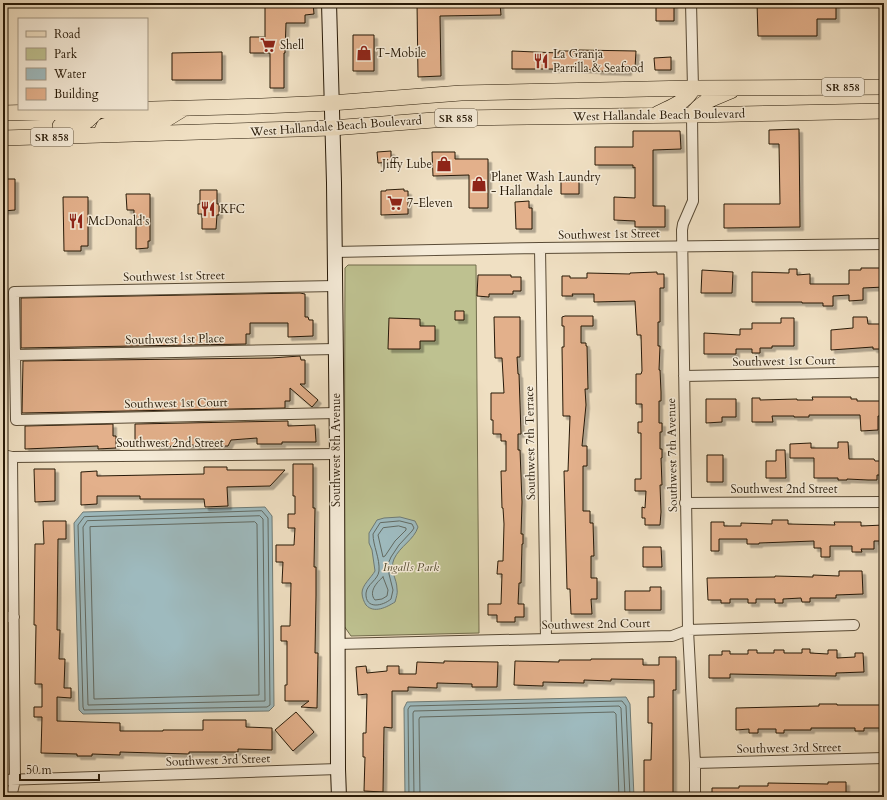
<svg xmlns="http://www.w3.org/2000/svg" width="887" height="800" font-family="Cardo,serif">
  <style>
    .green { fill: #bec190; stroke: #726d4c }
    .water { fill: #9ebabe; stroke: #6e7a75 }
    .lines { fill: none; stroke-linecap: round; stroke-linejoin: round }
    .shore { stroke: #626a62; stroke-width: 1 }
    .building { fill: #e3b08b; stroke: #271907; filter: url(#shadow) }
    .street-casing { stroke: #594b36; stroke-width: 12 }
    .secondary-casing { stroke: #271907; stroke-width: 16 }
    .primary-casing { stroke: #271907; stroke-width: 16 }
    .street { stroke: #f5ebd8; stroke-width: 10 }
    .secondary { stroke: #f5ebd8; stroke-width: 14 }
    .primary { stroke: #f0e0c3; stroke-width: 15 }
    .labels { text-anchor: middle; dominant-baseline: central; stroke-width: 3; stroke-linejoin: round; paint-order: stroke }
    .shield { fill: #f5ebd8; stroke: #655846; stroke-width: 1 }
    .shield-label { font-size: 11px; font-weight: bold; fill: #271907 }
    .poi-label { font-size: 12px; fill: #271907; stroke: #f5ebd8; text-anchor: start }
    .street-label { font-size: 12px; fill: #271907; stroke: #f5ebd8 }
    .park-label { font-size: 12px; font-style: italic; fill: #544b30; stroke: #f5ebd8 }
  </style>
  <defs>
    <filter id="shadow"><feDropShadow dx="3.5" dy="3.5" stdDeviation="0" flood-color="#0004"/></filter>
  </defs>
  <rect width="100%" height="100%" fill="#f0e0c3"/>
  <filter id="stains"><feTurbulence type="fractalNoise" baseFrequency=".005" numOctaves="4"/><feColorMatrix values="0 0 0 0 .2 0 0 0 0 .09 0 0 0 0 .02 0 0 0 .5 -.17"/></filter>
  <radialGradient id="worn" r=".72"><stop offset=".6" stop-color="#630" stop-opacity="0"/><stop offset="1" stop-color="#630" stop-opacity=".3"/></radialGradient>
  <path class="green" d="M348,265h128l3,368 -128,3 -7,-10 1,-358z"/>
  <path class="water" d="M265,507l7,9 2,190 -5,5 -186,3 -4,-4 -5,-187 9,-11z
    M400,517l15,4 3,6c-4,13 -18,19 -24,32 -5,12 3,19 3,30 1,4 -1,9 -2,13 -8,5 -21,12 -29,3 -2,-3 -4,-8 -4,-12 0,-8 9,-15 13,-22l-3,-21 -3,-7v-10l8,-13 7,-2z
    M626,697l4,7 4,93h-229l-1,-89 3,-6z"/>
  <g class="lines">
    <path class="shore" d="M262,511l6,7 2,187 -3,2 -183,3 -1,-3 -5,-182 6,-8z
      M260,516l3,3 2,182 -177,4 -5,-178 4,-6z
      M400,521l12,3 2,4 -2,3 -13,14 -8,12 -3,7 1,10 4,16 -2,9c-8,7 -26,11 -25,-6 1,-9 12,-13 13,-22 1,-13 -6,-25 -6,-37l7,-11z
      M255,522l2,2 2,171 -165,4 -4,-172z
      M399,526l7,2v2l-11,11 -10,15 -2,1 -5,-22 5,-7z
      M383,577l5,13 -1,6 -5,3 -7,1c-7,-8 2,-18 8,-23z
      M409,797l-1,-88 2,-3 212,-5 4,5 4,91
      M414,797l-1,-84 1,-2 205,-5 2,2 4,89
      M420,797l-1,-78 1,-2 194,-5 2,2 3,83"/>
  </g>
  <path class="building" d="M265,3h48l1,11 -9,1v8h-19l-1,30h-1v35h-14v-35h-20v-16h15z
    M417,3h83l1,12 -61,1 1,60 -23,1z
    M656,3h18v18h-18z
    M757,3h79v16h-19v17h-59z
    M353,35h21v36h-21z
    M579,50l57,1 -1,17h-7v4l-31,-1v-1l-18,-1h-67v-18l47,2v-2h20z
    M222,52v28h-50v-27z
    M671,57v13h-16l-1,-12z
    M799,129l1,98 -76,1v-24h56l-1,-60h-10v-14z
    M633,131h47l1,18 -28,1v56h12v21h-30v-6l-21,-1v-23l21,1v-31l-2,1v-3h-38v-18h38z
    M391,151v11l-13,1 -1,-11z
    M432,152h23v7h33v49h-19v-33l-36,1z
    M3,179h12v31l-12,1z
    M579,180v14h-18v-13z
    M404,189v2h4v23l-27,1v-24h5v-1z
    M200,190h17v14h2v11h-2l-1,14h-14v-15h-4v-10h2z
    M126,194h24v47h-2v7l-12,1v-34h-2v-5h-7z
    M63,197h25v49h-7v5h-17z
    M529,201v7h3v21h-16l-1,-27z
    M861,268h23v19l-21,1v12l-14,1v-6l-16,1v10h-10v-3h-21v-1h-50v-30l37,1v-4h8v6l13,-1v10h39v-14h12z
    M702,270l31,2 -1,21h-31z
    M657,272v2h7v14h-4v34h-2v24h2l-1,24h1l1,22v9h-2v22h3v9h-2v17h2v9h-1l1,27h-2l1,27 -1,13h-15v-7h-3v-11l3,1 1,-17h-11v-12h6v-46h-3v-11h4v-18h-6v-30h5l1,-3 -1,-36h-4l-2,-34 -41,1v-8h-22l1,2h-11v-20h8v2h17v-5l43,1v-1z
    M478,275h33v2h10v14h-8v3h-24v3l-12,-1z
    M300,293l5,1v23h3l1,3h4v16l-25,1v-14h-38v11h-4v10l-225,4v-50z
    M455,311h9v9h-9z
    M565,316h28v10h-12v17h5v3h1l1,43h-3l1,16 -4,41h5v20h-4v45h7v12h3l1,33h-3v22h6v21h-6l1,15h-21l-1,-25h-3l-3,-118h4l2,-55h-7l-1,-69h2v-21h-2v-9z
    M494,317h26v40h-3l1,17h1l2,60h-3v16h2l2,52 -1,32h2v10h-1l-1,39h-2l-1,21h6v13h-9v5h-18v-7h-9v-11h13l1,-30h-5l1,-13h5l1,-37 -1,-16h-1l-1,-37h5v-30h-5v-7h-8v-14h-2v-27h13l-2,-35h-7z
    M853,317h14l1,7h15l1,25h-11v-2l-42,3v-20l22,-2z
    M389,318l31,1v7h15v15h-15v8h-32z
    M781,318h13v28h-22v2h-12v5h-8v-4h-16v5h-32v-21l36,2v-6h12v-6h29z
    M300,356l1,4h4v24h-5l18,16 -6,7 -22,-19v13h-5v7l-263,5 1,-52 248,-3z
    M812,397h39v2h6v2h26v15h-5v14l-17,1 -1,-16h-51v2h-15v-1h-22l1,6h-21v-24h8v2l37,-1v1h16z
    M706,399h30v18h-14v5l-16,1z
    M288,421v5l27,-1 1,17h-34v2h-25v-6l-26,2 -3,6 -34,1v-2l-38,2v-6h-21v-17z
    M113,424v12h3v12l-18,1v-3l-73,3v-23z
    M838,442h10l1,17h25l1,2h9v14h-7v5h-9l-21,-1v1h-9v-2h-24v-20h-24v-14l21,-1v5h27z
    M776,450h9l1,28h-20v-17h10z
    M707,455h16v27h-16z
    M293,464h20v44h2l-1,59h2v29l-1,57h3l-1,55 -16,-1 8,-6h-24v-16h2v-44h-6v-15h9l1,-43h-9l1,-21h-7v-17h18l1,-17h-7v-14h7v-18h-2z
    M204,467h23v3h58l-15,16 -43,1 1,19 -23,1 -1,-8h-64v-3h-43v8l-16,1v-33l16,-1v5l107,-2z
    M34,469h21v32l-20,1z
    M772,520h16v4l47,1 -1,-3h27v4l23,-1v16h-10v8h-13l1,3h-10v-6h-22v11h-9v-9h-7v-7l-55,2v1h-12v-5h-28v12h-8v-29h13v4h17v-3l31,1z
    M43,521h23v18h-8l-1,91h3l-1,29h6l-1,29h7v10l-14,-1v24l63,2v8h43v-1h40v-10h43v7l26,1v22l-34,-1v3h-49v2l-69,-2v3l-28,-1v2h-15v-2l-36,-1 1,-36h-8v-10h8v-23h-7l1,-59h-2l1,-81h9z
    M643,547h18l1,20h-19z
    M839,571h23l1,23 -27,1v3h-26v4h-8l-1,-4 -18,1v4h-8v-4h-19v4h-8v-4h-18v4h-9v-3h-13l-1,-22 68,-1v-1l38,1v-2l26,1z
    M650,587h11v23h-36v-19h25z
    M802,649h8v4l18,1v-4h9v8l18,-1v-4h8l1,19 -28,1v3l-106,-2v4h-21v-23h13v-4h8v3h18v-4h9v3h17v-3h10v3h18z
    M659,657h17v33h-3v107h-29v-37h7l1,-37h-4v-26h6v-17l-43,-1v2l-27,-1v3l-41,-1v4l-29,-1 1,-24 44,1v-2h32v-1h52v6h16z
    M444,661l54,1 -1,25h-25v-3l-35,-1v5l-29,-1v4h-16v37l-8,-1 -1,65 -19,-1 1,-34h-2v-24h3l1,-39 -9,1 -2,-28 10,-1 1,7 20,-2v-5h12v8h17l1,-12 27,1z
    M819,704h18v1h47v23h-20v3h-9v-3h-44v2h-27v3h-8v-4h-18v4h-9v-4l-13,1v-22l83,-2z
    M296,712l18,20 -21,19 -18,-21z
    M828,782h18v15h-134v-9h27v-2h29v-3l60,1z"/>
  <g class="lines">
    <defs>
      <path id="street" d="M691,3l2,85
        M692,115l1,86 -10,23 -1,6 6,400 7,133v34
        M540,248l6,390
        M334,252l206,-4 344,-4
        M335,286l-321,6 2,128 320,-7
        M15,355l321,-6
        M684,376l200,-4
        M3,455l9,2 325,-3
        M685,503l199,-1
        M3,617h11
        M337,644l335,-8 16,-6 166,-5
        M695,763l189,-5
        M3,780l335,-11
        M11,797l4,-17 -3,-323"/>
      <path id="secondary" d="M329,3l5,180 3,271 1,315 1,28"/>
      <path id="primary" d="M3,113l259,-7 69,-3 130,-10 232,-5 191,-1
        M657,114c13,-7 29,-11 36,-26
        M692,115c10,-15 23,-17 39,-24
        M60,126c20,0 23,1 37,-15
        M100,135l4,-9 11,-3 50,-3 18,-11
        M3,138l329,-10 127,-10 233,-3 192,-4"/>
    </defs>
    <use href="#street" class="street-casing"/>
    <use href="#secondary" class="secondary-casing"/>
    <use href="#primary" class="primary-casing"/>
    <use href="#street" class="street"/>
    <use href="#secondary" class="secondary"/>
    <use href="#primary" class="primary"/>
  </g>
  <defs>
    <symbol id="supermarket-bare" viewBox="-9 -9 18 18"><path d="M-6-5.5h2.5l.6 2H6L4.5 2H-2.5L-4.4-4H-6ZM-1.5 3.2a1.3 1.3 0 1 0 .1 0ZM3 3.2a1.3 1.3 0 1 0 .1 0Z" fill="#8f2418" stroke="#f5ebd8" stroke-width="2.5" paint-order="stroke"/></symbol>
    <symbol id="shop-bare" viewBox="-9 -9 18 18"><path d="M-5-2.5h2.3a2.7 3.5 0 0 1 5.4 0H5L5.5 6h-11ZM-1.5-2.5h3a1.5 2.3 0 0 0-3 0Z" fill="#8f2418" stroke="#f5ebd8" stroke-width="2.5" paint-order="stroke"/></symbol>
    <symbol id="restaurant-bare" viewBox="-9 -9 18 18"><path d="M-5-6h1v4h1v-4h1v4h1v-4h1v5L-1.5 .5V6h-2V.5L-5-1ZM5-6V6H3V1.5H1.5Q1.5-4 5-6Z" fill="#8f2418" stroke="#f5ebd8" stroke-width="2.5" paint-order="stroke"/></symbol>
  </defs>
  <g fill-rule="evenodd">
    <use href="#supermarket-bare" x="257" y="34" width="22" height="22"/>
    <use href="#shop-bare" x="353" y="42" width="22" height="22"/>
    <use href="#restaurant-bare" x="530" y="50" width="22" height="22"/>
    <use href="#shop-bare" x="433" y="153" width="22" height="22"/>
    <use href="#shop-bare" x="468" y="173" width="22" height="22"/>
    <use href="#supermarket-bare" x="384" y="192" width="22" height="22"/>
    <use href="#restaurant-bare" x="197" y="198" width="22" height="22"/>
    <use href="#restaurant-bare" x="65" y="210" width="22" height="22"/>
  </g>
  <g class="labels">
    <g class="shield">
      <rect x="822" y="78" width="42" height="18" rx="3"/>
      <rect x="435" y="109" width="42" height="18" rx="3"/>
      <rect x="31" y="128" width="42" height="18" rx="3"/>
    </g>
    <g class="shield-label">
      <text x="843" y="87">SR 858</text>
      <text x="456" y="118">SR 858</text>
      <text x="52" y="137">SR 858</text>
    </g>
    <g class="poi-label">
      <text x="280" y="45">Shell</text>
      <text x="376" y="53">T-Mobile</text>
      <text x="553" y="54">La Granja<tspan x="553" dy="14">Parrilla &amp; Seafood</tspan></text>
      <text x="432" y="164" text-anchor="end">Jiffy Lube</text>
      <text x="491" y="177">Planet Wash Laundry<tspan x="491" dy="14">- Hallandale</tspan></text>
      <text x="407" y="203">7-Eleven</text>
      <text x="220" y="209">KFC</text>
      <text x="88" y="221">McDonald's</text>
    </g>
    <g class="street-label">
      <text transform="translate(659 115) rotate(-1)">West Hallandale Beach Boulevard</text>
      <text transform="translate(336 126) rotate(-4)">West Hallandale Beach Boulevard</text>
      <text transform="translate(609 234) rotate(-1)">Southwest 1st Street</text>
      <text transform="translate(174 276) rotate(-1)">Southwest 1st Street</text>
      <text transform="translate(175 339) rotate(-1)">Southwest 1st Place</text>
      <text transform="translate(784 361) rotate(-1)">Southwest 1st Court</text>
      <text transform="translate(176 403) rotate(-1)">Southwest 1st Court</text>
      <text x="170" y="443">Southwest 2nd Street</text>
      <text transform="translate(530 443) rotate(-91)">Southwest 7th Terrace</text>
      <text transform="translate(336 450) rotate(-90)">Southwest 8th Avenue</text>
      <text transform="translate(672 455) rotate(-91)">Southwest 7th Avenue</text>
      <text x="784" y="489">Southwest 2nd Street</text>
      <text transform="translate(596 624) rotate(-1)">Southwest 2nd Court</text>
      <text transform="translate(789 748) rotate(-1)">Southwest 3rd Street</text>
      <text transform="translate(218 760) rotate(-2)">Southwest 3rd Street</text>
    </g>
    <g class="park-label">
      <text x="411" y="567">Ingalls Park</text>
    </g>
  </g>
  <rect width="887" height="800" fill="none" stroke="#f0e0c3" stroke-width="16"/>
  <rect x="4" y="4" width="879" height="792" fill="none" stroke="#271907" stroke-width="2"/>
  <rect x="8" y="8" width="871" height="784" fill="none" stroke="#271907"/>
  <rect x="18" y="18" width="130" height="92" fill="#f5ebd8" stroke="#a39784"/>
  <rect x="26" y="31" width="20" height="6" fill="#f0e0c3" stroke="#a39784"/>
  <text x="54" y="38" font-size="12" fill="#271907">Road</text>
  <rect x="26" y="48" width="20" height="12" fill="#bec190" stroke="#a39784"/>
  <text x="54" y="58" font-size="12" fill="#271907">Park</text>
  <rect x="26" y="68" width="20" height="12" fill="#9ebabe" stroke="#a39784"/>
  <text x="54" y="78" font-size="12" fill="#271907">Water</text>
  <rect x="26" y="88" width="20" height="12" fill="#e3b08b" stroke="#a39784"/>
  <text x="54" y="98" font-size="12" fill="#271907">Building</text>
  <path d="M20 774v6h79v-6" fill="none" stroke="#271907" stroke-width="2"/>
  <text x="26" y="774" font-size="12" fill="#271907" stroke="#f5ebd8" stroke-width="3" paint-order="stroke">50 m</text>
  <rect width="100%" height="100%" filter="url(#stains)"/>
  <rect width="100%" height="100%" fill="url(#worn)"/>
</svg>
